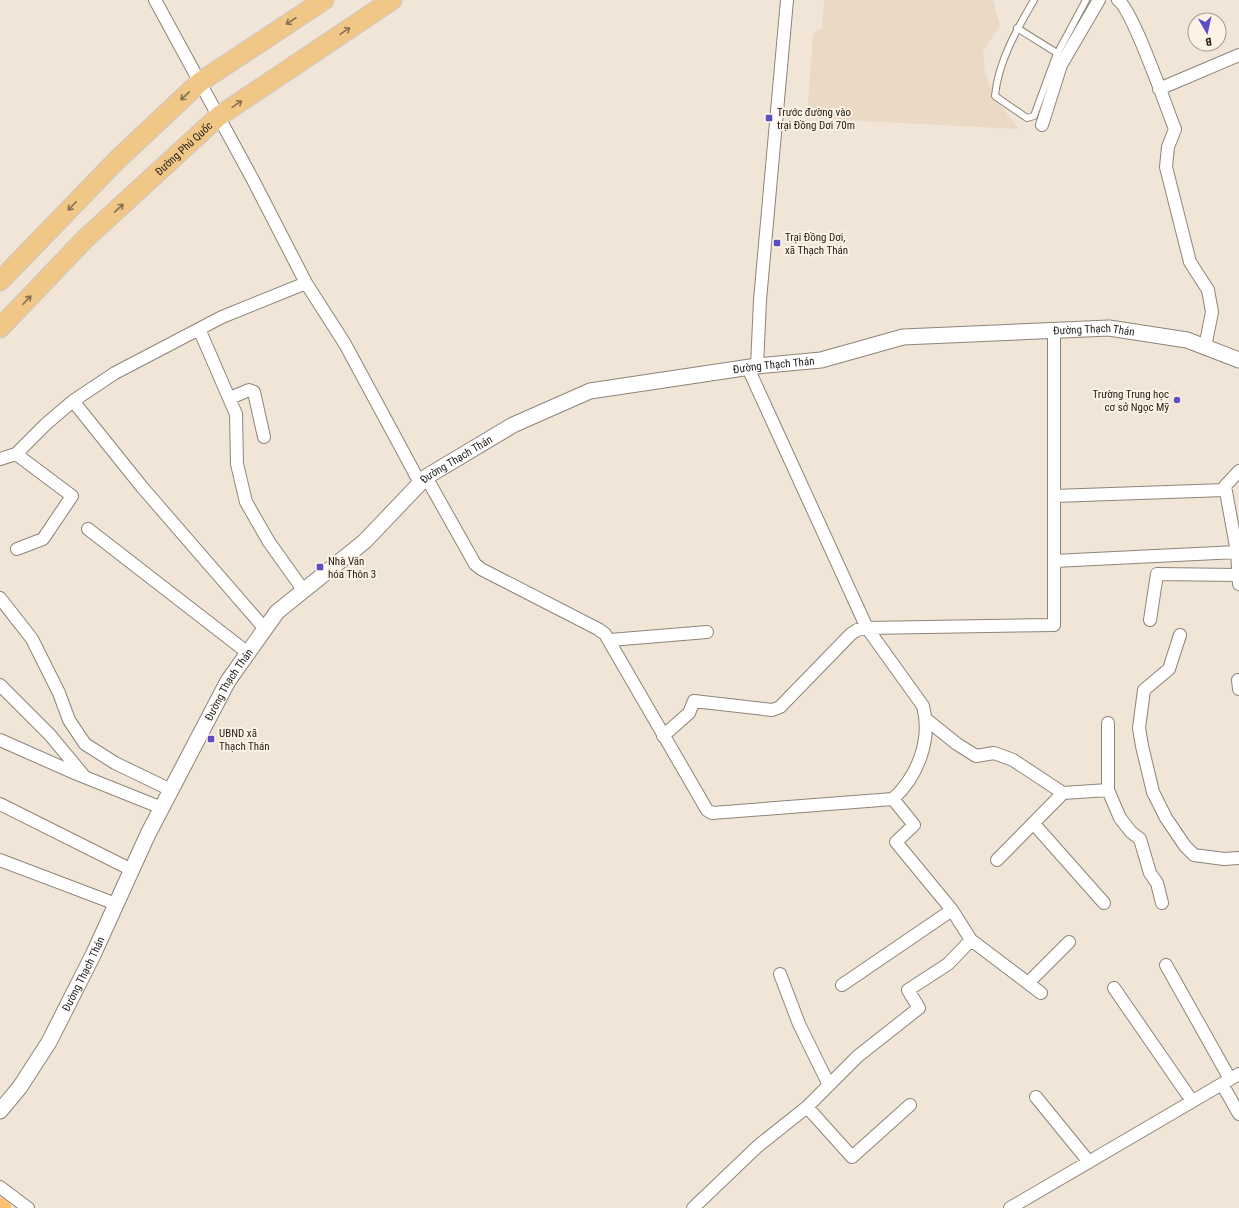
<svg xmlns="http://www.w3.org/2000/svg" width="1239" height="1208" font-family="'Roboto Condensed',sans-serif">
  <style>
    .built { fill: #ead9c5 }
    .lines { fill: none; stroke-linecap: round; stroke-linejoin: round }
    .canal { stroke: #fec170; stroke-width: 13 }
    .service-casing { stroke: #8f8478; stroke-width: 8 }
    .minor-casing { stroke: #8f8478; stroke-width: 14 }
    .tertiary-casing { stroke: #8f8478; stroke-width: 17 }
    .primary-casing { stroke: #cac9c8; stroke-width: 21 }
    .service { stroke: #fff; stroke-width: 6 }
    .minor { stroke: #fff; stroke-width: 12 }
    .tertiary { stroke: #fff; stroke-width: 15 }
    .primary { stroke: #f1c788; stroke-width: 19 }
    .oneway { stroke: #897250 }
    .poi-dot { fill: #5a4dc5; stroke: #fef2e4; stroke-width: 1.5 }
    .labels { text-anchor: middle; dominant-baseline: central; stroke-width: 4; stroke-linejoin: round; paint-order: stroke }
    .poi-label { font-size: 11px; fill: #211d18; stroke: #fef2e4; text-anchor: start }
    .street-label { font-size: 11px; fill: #211d18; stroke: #fef2e4 }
  </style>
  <rect width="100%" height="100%" fill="#f0e5d7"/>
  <path class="built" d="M824,0h169l7,26 -17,25 2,22 12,28 22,28 -212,-11 6,-84 9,-6z"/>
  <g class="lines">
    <path class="canal" d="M0,1204l5,4"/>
    <defs>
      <path id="service" d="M1034,0c-17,29 -36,62 -39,96l32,22 7,-2 22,-60 30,-56
        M1017,28l40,25"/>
      <path id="minor" d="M155,0l98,180 53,103 39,61 75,139
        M1118,0c15,10 48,107 57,129l-7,18 -2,20 24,95 18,28 4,22 -7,35
        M1159,89l80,-34
        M1042,125l19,-60 38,-65
        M199,329l37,85 1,50 9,38 23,40 35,49
        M757,366l3,-66 27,-300
        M230,398l19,-8 5,2 10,45
        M73,401l69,86 123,142
        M16,454l56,42 -29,43 -26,10
        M0,459l16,-5 30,-30 27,-23 42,-28 107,-56 84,-34
        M1239,471l-14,15 12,66 2,32
        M426,477l49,87 6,5 117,60 7,5 102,176 5,3 181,-14c25,-23 39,-60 30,-93l-56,-78 -119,-260
        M1054,496l171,-6
        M88,529l160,124
        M1054,561l183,-9
        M0,598l32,41 27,54 10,27 16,24 30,19 56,27
        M1150,620l7,-46 80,1
        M1180,635l-11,34 -25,21 -5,38 3,18 11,46 13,26 19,28 9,9 30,4 15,-1
        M610,640l97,-8
        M1238,680l1,9
        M0,685l50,50 34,41
        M927,720l30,24 19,12 18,-3 19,7 50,33 -66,67
        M1108,723v67l12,28 11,14 9,7 10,34 7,10 5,20
        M663,736l26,-23 5,-12 78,9 8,-3 71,-73 6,-4 10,-2 187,-3v-295
        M0,740l77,34 85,34
        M1063,793l45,-3
        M893,799l21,26 -18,17 56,68
        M0,804l132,66
        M1034,824l70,79
        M0,860l116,44
        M1166,965l64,114
        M780,974l19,50 30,61
        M1028,983l41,-41
        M842,985l110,-75 19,30
        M1114,988l78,113
        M1222,1084l17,30
        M1036,1097l53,65
        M807,1107l45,50 58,-52
        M0,1187l28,21
        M693,1208l65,-62 49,-39 51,-51 61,-48 -11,-18 40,-26 23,-24 70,53
        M1010,1208l229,-134"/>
      <g id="tertiary">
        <path id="s1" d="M0,1111l20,-24 29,-45 44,-87 55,-121 80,-153 49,-69 88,-71 61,-64 87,-52 77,-34 167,-25 64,-6 82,-23 206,-9 78,12 52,20"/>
      </g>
      <g id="primary">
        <path d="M0,281l117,-121 83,-78 124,-82"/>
        <path id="s2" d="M0,328l85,-89 134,-123 173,-116"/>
      </g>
    </defs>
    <use href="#service" class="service-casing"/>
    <use href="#minor" class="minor-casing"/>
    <use href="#tertiary" class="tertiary-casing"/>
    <use href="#primary" class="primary-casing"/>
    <use href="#service" class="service"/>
    <use href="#minor" class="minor"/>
    <use href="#tertiary" class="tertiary"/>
    <use href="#primary" class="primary"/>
  </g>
  <defs><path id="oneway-shaft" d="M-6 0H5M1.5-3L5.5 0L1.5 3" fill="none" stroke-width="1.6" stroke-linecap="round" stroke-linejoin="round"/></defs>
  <g class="oneway">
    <use href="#oneway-shaft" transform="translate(291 21) rotate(147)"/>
    <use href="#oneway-shaft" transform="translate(345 31) rotate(-34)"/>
    <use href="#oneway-shaft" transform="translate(185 96) rotate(137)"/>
    <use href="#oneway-shaft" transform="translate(237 104) rotate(-34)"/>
    <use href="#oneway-shaft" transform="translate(72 206) rotate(134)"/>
    <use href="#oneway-shaft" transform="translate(119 208) rotate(-43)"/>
    <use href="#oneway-shaft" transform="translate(27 300) rotate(-46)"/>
  </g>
  <g class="poi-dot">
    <rect x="765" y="114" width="8" height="8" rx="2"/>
    <rect x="773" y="239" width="8" height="8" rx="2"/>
    <circle cx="1177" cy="400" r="4"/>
    <rect x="316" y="563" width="8" height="8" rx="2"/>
    <rect x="207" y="735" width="8" height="8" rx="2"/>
  </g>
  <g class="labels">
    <g class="poi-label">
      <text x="777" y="112">Trước đường vào<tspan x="777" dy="13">trại Đồng Dơi 70m</tspan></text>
      <text x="785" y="237">Trại Đồng Dơi,<tspan x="785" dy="13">xã Thạch Thán</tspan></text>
      <text x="1169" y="394" text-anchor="end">Trường Trung học<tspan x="1169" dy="13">cơ sở Ngọc Mỹ</tspan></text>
      <text x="328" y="561">Nhà Văn<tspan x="328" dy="13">hóa Thôn 3</tspan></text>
      <text x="219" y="733">UBND xã<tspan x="219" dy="13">Thạch Thán</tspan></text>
    </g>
    <g class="street-label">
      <text stroke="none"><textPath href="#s2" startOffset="257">Đường Phủ Quốc</textPath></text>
      <text stroke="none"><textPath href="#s1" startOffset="1469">Đường Thạch Thán</textPath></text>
      <text stroke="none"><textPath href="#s1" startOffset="1145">Đường Thạch Thán</textPath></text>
      <text stroke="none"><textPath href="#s1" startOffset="809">Đường Thạch Thán</textPath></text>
      <text stroke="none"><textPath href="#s1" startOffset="485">Đường Thạch Thán</textPath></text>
      <text stroke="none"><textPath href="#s1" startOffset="161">Đường Thạch Thán</textPath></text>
    </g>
  </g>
  <g transform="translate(1207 32) rotate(171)"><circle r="19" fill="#fef2e4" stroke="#a69d92"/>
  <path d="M0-3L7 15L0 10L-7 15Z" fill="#5a4dc5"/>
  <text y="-6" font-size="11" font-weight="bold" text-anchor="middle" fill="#211d18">B</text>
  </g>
</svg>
